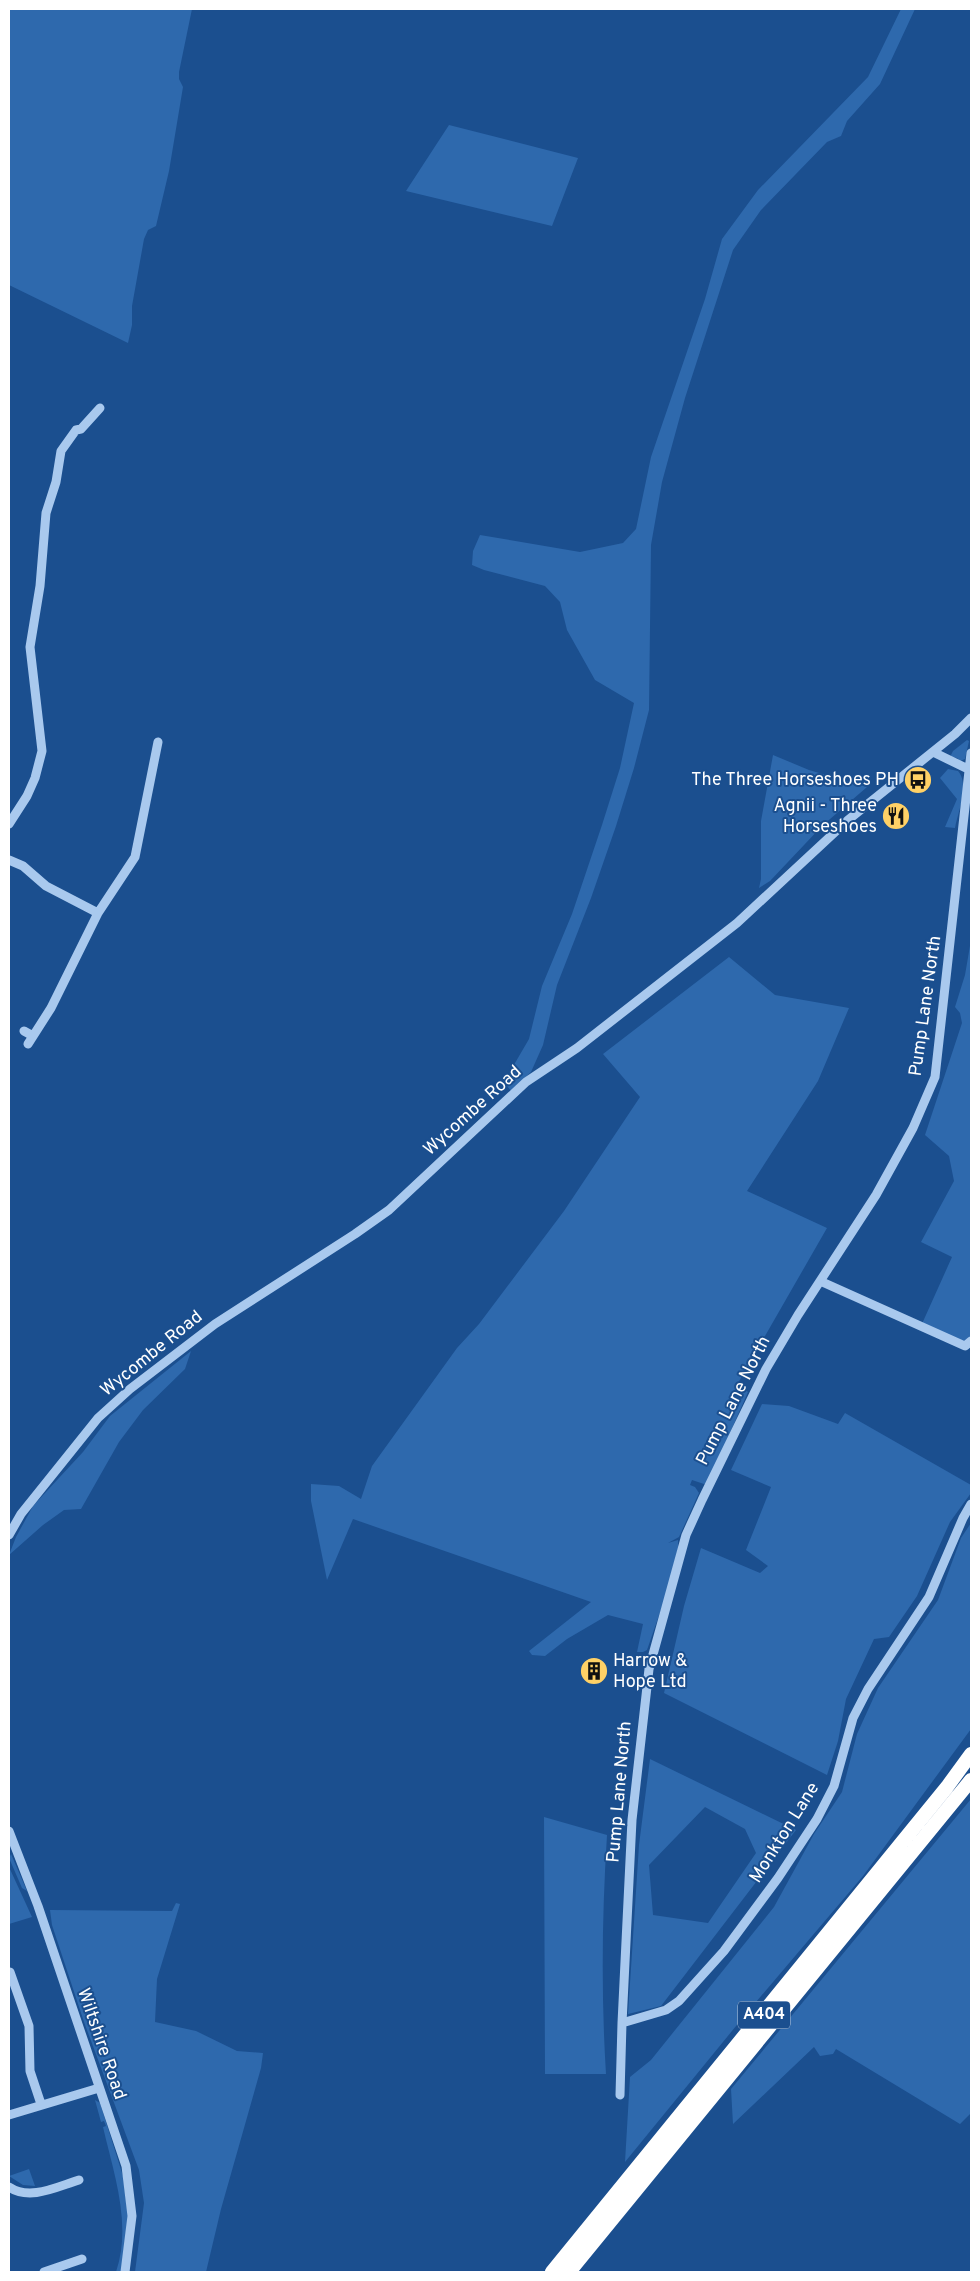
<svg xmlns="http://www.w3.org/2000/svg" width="980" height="2281" font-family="Overpass,sans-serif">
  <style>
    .green { fill: #2e69ad; fill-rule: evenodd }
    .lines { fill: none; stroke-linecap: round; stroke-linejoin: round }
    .minor { stroke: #a9c9ee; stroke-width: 9 }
    .highway { stroke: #fff; stroke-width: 14 }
    .labels { text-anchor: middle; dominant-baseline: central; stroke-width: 4; stroke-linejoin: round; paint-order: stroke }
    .shield { fill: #1b4f8f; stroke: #bbcadd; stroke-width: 1 }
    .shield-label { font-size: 16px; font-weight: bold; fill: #fff }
    .poi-label { font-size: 18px; fill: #fff; stroke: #1b4f8f; text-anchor: end }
    .street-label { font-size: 18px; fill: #fff; stroke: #1b4f8f }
  </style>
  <rect width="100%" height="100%" fill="#1b4f8f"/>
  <path class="green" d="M9,9h183l-13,63v7l4,8 -14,84 -13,55 -8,4 -4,9 -12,67v19l-4,18 -119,-58z
    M901,9h14l-35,75 -33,37 -6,15 -14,6 -66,68 -28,40 -48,148 -23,84 -11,63 -2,165 -15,58 -18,58 -25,72 -34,87 -14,60 -12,27 -20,19 -7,-9 25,-43 13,-53 30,-72 30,-89 18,-57 14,-65 -39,-23 -28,-50 -7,-28 -15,-16 -61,-16 -12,-5 1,-14 7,-16 100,17 43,-9 13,-14 15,-72 54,-158 17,-60 36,-49 110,-113z
    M449,125l129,33 -26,68 -146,-35z
    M967,740l2,1 -4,18 -5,2 -3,-3 -7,-1 3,-6z
    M773,755l36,15 58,17 -45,39 -52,55 -11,7 2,-9v-58z
    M948,769l10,2c12,14 0,40 -3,57l-10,-1 12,-28 -17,-21z
    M971,940v397l-8,4 -42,-15 31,-69 -31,-15 33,-61 -5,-25 -24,-21 37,-112 -2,-10 -5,-6 10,-32z
    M729,957l46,38 74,13 -31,73 -71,110 80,37 -89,155 10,9 -41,93 -15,-5 -2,5 5,2 4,6 -20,44 -11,6 10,-3v8l-13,50 -18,52 -4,2h-6l6,-28 -35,-9 -41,24 -22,17 -13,-1 -3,-4 62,-49 -238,-83 -26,61 -16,-79v-17l28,2 22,13 11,-33 85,-118 22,-24 85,-113 76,-114 -37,-43z
    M191,1351l-6,18 -42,41 -24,32 -38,67 -17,1 -21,15 -34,30 7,-18 17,-31 50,-54 27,-36z
    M762,1404l27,2 49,18 7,-11 126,72v8l-21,29 -33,74 -28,41 -15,2 -28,60 -8,42 -11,34 -163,-82 20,-87 17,-58 59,25 8,-7 -22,-16 25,-63 -40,-17z
    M971,1523v206l-108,147 -118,139 -120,147 5,-85 21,-17 123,-153 40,-73 28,-42 15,-58 21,-46 60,-88 23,-62z
    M650,1759l146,71 -135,176 -33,8 11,-169zM705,1807l40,22 11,24 -48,70 -55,-8 -4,-50z
    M971,1799v314l-11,11 -124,-75 -3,5 -13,2 -6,-9 -81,77 -2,-35z
    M544,1817l63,18c-5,80 -6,159 -1,239h-61z
    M11,1854l16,37 -5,-3 -13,-30z
    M9,1867l23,50 -23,7z
    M176,1903l4,1 -23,75 -2,43 41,9 41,20 26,2 -2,15 -40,141 -15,63h-71l9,-69 -5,-33 -55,-148 -32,-97 -2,-15 122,1z
    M95,2100l5,3 23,73 5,40 -7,56h-5c16,-48 -2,-97 -13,-145l3,-1 -2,-5 -3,1z
    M29,2169l6,17 -12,-1 -14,-9z"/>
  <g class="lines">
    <path class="minor" d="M933,752l37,18
      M9,824l18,-28 8,-18 7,-27 -12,-104 10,-61 6,-73 10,-31 5,-31 15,-21 5,-1 19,-21
      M9,860l14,6 23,20 52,27
      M24,1031l9,5
      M28,1044l23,-36 47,-95 37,-56 23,-115
      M820,1281l145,65 6,-5
      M9,1535l12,-21 77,-96 32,-29 85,-65 140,-90 34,-24 137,-128 51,-34 160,-125 111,-103 107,-86 16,-16
      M9,1831l29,75 88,260 6,50 -7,56
      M10,1972l19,54 1,45 11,33
      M622,2023l44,-13 13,-9 45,-50 54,-73 39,-59 17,-33 19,-68 15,-29 61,-92 34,-79 8,-14
      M620,2095l2,-72 10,-203 17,-151 37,-134 16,-35 64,-131 32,-54 78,-120 37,-67 22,-51 36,-324
      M9,2115l90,-27
      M9,2187c21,14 47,0 70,-7
      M44,2272l38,-13"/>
    <path class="highway" d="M552,2272l395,-485 24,-33
      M569,2272l402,-492"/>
  </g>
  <defs>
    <symbol id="bus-disc" viewBox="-11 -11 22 22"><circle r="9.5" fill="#ffd166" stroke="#1b4f8f"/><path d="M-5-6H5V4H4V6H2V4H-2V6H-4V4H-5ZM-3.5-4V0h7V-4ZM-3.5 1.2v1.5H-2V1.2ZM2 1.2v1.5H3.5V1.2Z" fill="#111"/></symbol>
    <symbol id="restaurant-disc" viewBox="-11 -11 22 22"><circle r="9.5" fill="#ffd166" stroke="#1b4f8f"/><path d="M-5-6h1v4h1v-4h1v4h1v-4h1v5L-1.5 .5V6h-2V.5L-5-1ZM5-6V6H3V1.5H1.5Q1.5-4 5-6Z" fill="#111"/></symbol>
    <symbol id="building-disc" viewBox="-11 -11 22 22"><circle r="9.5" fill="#ffd166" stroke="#1b4f8f"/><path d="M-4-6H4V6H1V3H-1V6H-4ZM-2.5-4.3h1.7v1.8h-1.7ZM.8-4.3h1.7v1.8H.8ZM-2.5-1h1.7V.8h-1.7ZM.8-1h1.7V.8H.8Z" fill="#111"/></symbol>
  </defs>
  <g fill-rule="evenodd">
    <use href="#bus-disc" x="902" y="764" width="32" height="32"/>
    <use href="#restaurant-disc" x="880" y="800" width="32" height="32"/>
    <use href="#building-disc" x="578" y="1655" width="32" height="32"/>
  </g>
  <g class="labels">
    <rect class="shield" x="738" y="2001.5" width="52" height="27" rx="4"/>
    <g class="shield-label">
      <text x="764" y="2015">A404</text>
    </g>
    <g class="poi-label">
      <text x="899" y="780">The Three Horseshoes PH</text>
      <text x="877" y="806">Agnii - Three<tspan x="877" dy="21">Horseshoes</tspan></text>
      <text x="613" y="1661" text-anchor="start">Harrow &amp;<tspan x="613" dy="21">Hope Ltd</tspan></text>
    </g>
    <g class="street-label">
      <text transform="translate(926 1006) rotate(-82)">Pump Lane North</text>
      <text transform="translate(473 1111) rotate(-42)">Wycombe Road</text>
      <text transform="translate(152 1354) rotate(-39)">Wycombe Road</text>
      <text transform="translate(734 1401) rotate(-63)">Pump Lane North</text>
      <text transform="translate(620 1792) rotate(-85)">Pump Lane North</text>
      <text transform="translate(785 1833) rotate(-58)">Monkton Lane</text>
      <text transform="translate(101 2044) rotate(71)">Wiltshire Road</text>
    </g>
  </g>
  <rect width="980" height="2281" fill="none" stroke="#ffffff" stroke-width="20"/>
</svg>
